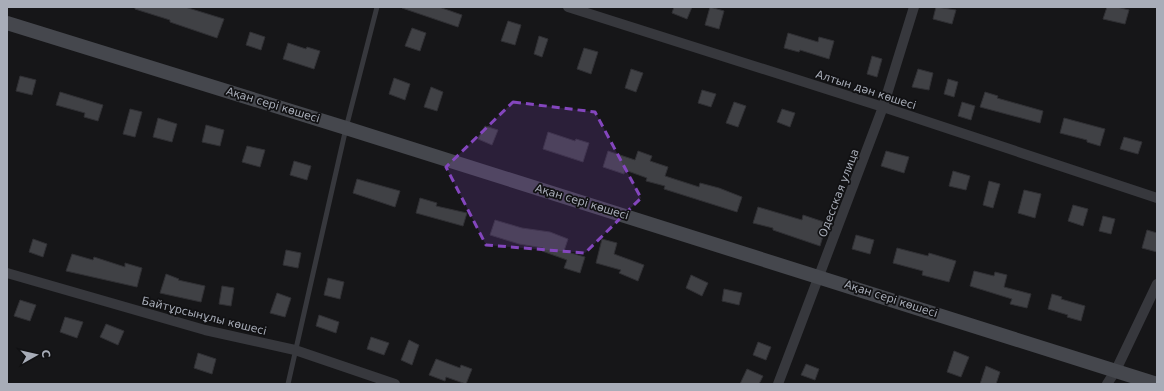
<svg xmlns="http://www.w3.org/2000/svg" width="1164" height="391" font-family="'DejaVu Sans',sans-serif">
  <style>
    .building { fill: #404145; stroke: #303034 }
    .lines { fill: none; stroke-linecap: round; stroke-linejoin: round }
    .lane { stroke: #37383d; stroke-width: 5 }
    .street { stroke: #37383d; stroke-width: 10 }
    .secondary { stroke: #45474d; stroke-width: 14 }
    .marked { fill: #8446be; fill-opacity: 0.2; stroke: #8446be; stroke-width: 3; stroke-dasharray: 8 5; stroke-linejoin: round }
    .labels { text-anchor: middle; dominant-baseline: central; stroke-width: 3.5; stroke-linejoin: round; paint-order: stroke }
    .street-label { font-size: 11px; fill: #a8adb8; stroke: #111113 }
  </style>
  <rect width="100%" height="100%" fill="#161618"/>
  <path class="building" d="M135,7h50l39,12 -7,19 -47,-16v-2l-35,-11z
    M402,7h37l23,8 -4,12 -56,-19z
    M674,7h18l-5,12 -15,-6z
    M710,7l14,4 -5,18 -14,-4z
    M936,7l20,3 -4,14 -19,-5z
    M1107,7h10l12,3 -4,14 -22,-5z
    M508,21l13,4 -6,20 -14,-4z
    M412,28l14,5 -6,18 -15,-5z
    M250,32l15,5 -4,13 -15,-5z
    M788,33l30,9 1,-5 15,4 -5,18 -29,-9 -1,2 -15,-4z
    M539,36l9,3 -6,18 -8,-3z
    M288,43l18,6 1,-2 13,4 -6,18 -31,-10z
    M584,48l14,4 -7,22 -14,-5z
    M872,56l10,3 -5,18 -10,-3z
    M631,69l12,4 -7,19 -11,-4z
    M918,69l15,4 -4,17 -17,-3z
    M20,76l16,4 -4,15 -16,-4z
    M394,78l16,6 -5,16 -16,-6z
    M948,79l10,3 -4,15 -10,-3z
    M431,87l12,5 -6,19 -13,-4z
    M702,90l14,4 -5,13 -13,-4z
    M60,92l43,13 -5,16 -14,-4 1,-4 -29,-8z
    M985,92l13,4 -1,2 46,13 -3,12 -60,-16z
    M734,102l12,4 -8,21 -12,-4z
    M962,102l13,4 -4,14 -13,-4z
    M130,109l12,3 -7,25 -12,-3z
    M782,109l13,4 -5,14 -13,-5z
    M158,118l19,6 -5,18 -19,-5z
    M1064,118l41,11 -5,17 -13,-4v-2l-27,-7z
    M206,125l18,5 -4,16 -18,-4z
    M485,126l13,4 -6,15 -14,-6z
    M548,132l27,9 1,-2 13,4 -6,19 -40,-13z
    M1124,137l18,5 -4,12 -18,-5z
    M247,146l18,4 -5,17 -18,-5z
    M608,151l27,9 3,-9 14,5 -2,5 18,6 -3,9 34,11 1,-4 19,5 23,9 -5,15 -73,-23 1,-3 -19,-5 1,-3 -22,-8 -1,4 -21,-7z
    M886,151l23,6 -5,16 -23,-7z
    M294,161l17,5 -4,14 -17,-5z
    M953,171l17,5 -4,14 -17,-4z
    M357,179l43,12 -5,16 -42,-14z
    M989,181l11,3 -7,24 -10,-3z
    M1024,190l17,4 -6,24 -17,-5z
    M420,198l17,5 -1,3 31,7 -4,13 -47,-13z
    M1073,205l15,4 -5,17 -15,-5z
    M758,207l44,13 1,-5 24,8 -7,23 -47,-16v-2l-20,-5z
    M1103,216l12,3 -4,15 -12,-3z
    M495,220l27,8 28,4 18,7 -4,12 21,6 -5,16 -16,-5 3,-8 -25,-9 1,-3 -24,-4 -29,-9z
    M1147,230l10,3v19l-15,-4z
    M856,235l18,5 -4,14 -18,-5z
    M33,239l14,5 -4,13 -14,-5z
    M602,239l15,4 -3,11 30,11 -6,16 -19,-8 2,-3 -25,-7z
    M897,248l31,8 1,-3 27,8 -7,21 -27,-7 1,-4 -30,-8z
    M286,250l15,3 -3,15 -15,-3z
    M72,254l21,6 1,-3 31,10v-4l17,5 -5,19 -71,-16z
    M974,271l20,5 1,-4 12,3 -3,12 27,7 -4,14 -17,-4 2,-5 -42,-13z
    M166,274l13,5 -1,1 27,6 -4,16 -41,-9z
    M691,275l17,8 -6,13 -16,-8z
    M328,278l16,4 -4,17 -16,-4z
    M222,286l12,2 -3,18 -12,-2z
    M724,289l18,4 -3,12 -17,-4z
    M277,293l14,5 -6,19 -15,-4z
    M1052,294l10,3 -1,2 24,7 -4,15 -14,-4 1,-2 -20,-6z
    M20,300l16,5 -6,16 -16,-5z
    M319,315l20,7 -3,11 -20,-7z
    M65,317l18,5 -6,16 -17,-6z
    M106,324l18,7 -6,14 -18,-8z
    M371,337l18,6 -5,12 -17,-6z
    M409,340l10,5 -7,20 -11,-5z
    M758,342l13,5 -5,13 -13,-5z
    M954,351l15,6 -8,20 -14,-5z
    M198,353l18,6 -4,15 -18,-6z
    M436,359l24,9 1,-3 11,4 -6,15 -20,-7 -1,4 -16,-6z
    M806,364l13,5 -4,11 -14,-5z
    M986,366l14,6 -4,12h-16z
    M747,369l16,7 -4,8h-19z"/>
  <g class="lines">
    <path class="lane" d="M288,384l58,-256 31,-121"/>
    <path class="street" d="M568,7l315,100 274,91
      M7,273l198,57 90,20 100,34
      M778,384l105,-277 31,-100
      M1107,384l9,-14 41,-86"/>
    <path class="secondary" d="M7,23l339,105 811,256"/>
  </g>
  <path class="marked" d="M513,102l82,10 46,86 -56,55 -99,-8 -40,-78z"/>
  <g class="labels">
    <g class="street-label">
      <text transform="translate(866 90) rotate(18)">Алтын дән көшесі</text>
      <text transform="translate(273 105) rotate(17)">Ақан сері көшесі</text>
      <text transform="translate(839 193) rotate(-69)">Одесская улица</text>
      <text transform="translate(582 202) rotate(17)">Ақан сері көшесі</text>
      <text transform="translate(891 299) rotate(18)">Ақан сері көшесі</text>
      <text transform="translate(204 316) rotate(14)">Байтұрсынұлы көшесі</text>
    </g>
  </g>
  <rect width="1164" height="391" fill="none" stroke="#a8adb8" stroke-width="16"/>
  <g transform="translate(36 355) rotate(82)" stroke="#111113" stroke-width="3" paint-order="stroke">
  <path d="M0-3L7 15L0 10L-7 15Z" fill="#a8adb8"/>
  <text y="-6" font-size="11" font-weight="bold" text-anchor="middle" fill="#a8adb8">С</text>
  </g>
</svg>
